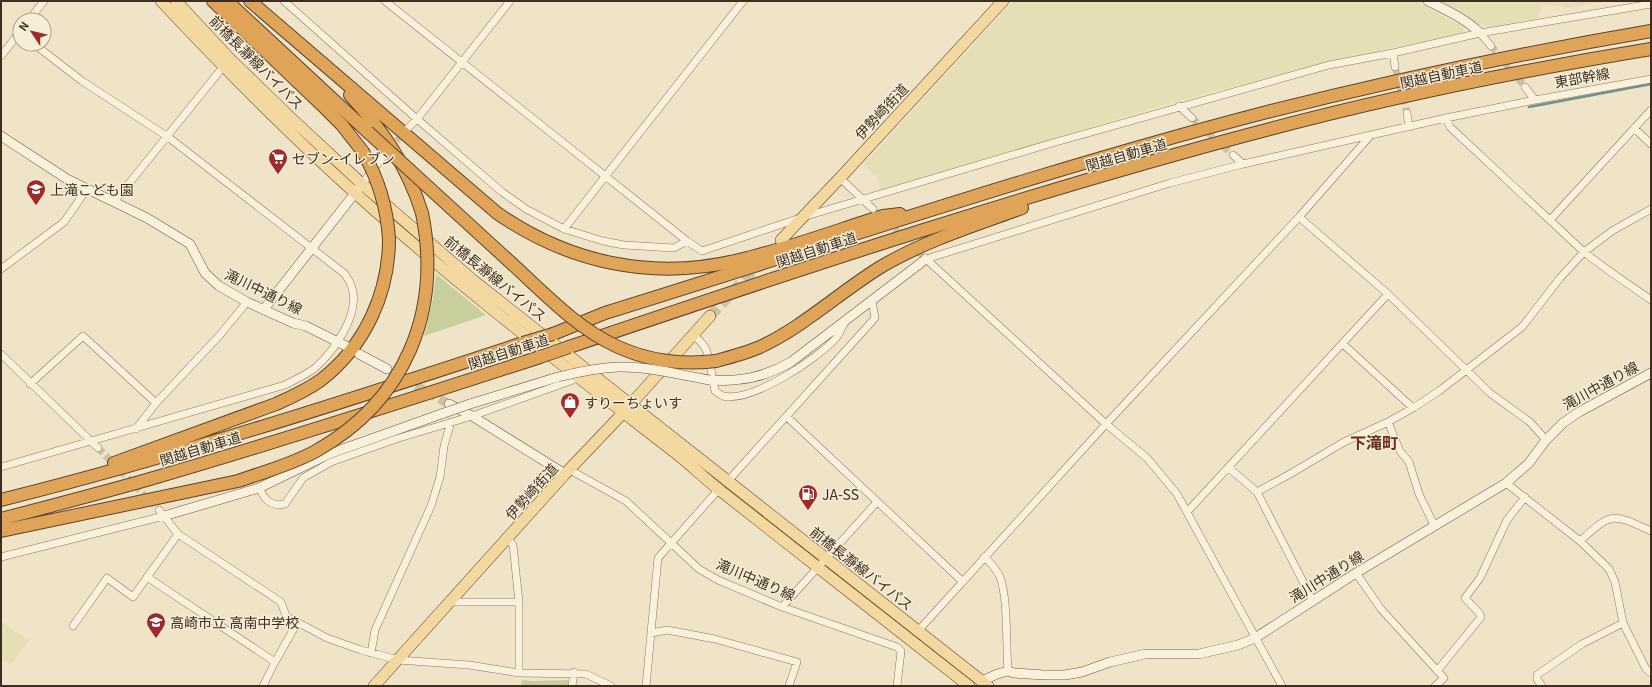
<svg xmlns="http://www.w3.org/2000/svg" width="1652" height="687" font-family="Georgia,'Noto Sans JP',serif">
  <style>
    .farmland { fill: #e6deb5 }
    .green { fill: #c9cf9b }
    .lines { fill: none; stroke-linecap: round; stroke-linejoin: round }
    .stream { stroke: #6f938a; stroke-width: 2.5 }
    .street-tunnel { stroke: #ccc0a6; stroke-width: 7; stroke-dasharray: 7 3.5; stroke-linecap: butt }
    .secondary-tunnel { stroke: #ccc0a6; stroke-width: 9; stroke-dasharray: 9 4.5; stroke-linecap: butt }
    .primary-tunnel { stroke: #ccc0a6; stroke-width: 11; stroke-dasharray: 11 5.5; stroke-linecap: butt }
    .street-casing { stroke: #8d765c; stroke-width: 8 }
    .secondary-casing { stroke: #6f573f; stroke-width: 10 }
    .primary-casing { stroke: #5b4430; stroke-width: 12 }
    .highway-casing { stroke: #5b4430; stroke-width: 14 }
    .street { stroke: #faf1dc; stroke-width: 7 }
    .secondary { stroke: #faf1dc; stroke-width: 9 }
    .primary { stroke: #f3d9a0; stroke-width: 11 }
    .highway { stroke: #e0a458; stroke-width: 12 }
    .secondary-bridge-casing { stroke: #6f573f; stroke-width: 10; stroke-linecap: butt }
    .highway-bridge-casing { stroke: #5b4430; stroke-width: 14; stroke-linecap: butt }
    .secondary-bridge { stroke: #faf1dc; stroke-width: 9 }
    .highway-bridge { stroke: #e0a458; stroke-width: 12 }
    .labels { text-anchor: middle; dominant-baseline: central; stroke-width: 3; stroke-linejoin: round; paint-order: stroke }
    .street-label { font-size: 14px; fill: #3d2e20; stroke: #f7eed8 }
    .poi-label { font-size: 14px; fill: #3d2e20; stroke: #f7eed8; text-anchor: start }
    .quarter-label { font-size: 16px; font-weight: bold; fill: #6b2e1e; stroke: #f7eed8 }
  </style>
  <rect width="100%" height="100%" fill="#f0e4c8"/>
  <path class="farmland" d="M1013,1h402l48,26 1,3 -2,3 -126,27 -162,42 -293,88 -4,-13 -14,-12z
    M1435,1h170l-34,7 -29,-4 -3,14 -49,9 -19,-6z
    M1,621l13,10 15,10 -18,23 -8,-4 -2,3z"/>
  <path class="green" d="M436,274l50,41 -62,21 9,-37z
    M522,680l10,1 36,-1v6h-47z"/>
  <g class="lines">
    <path class="stream" d="M1529,107l122,-23"/>
    <path class="street-tunnel" d="M1491,46l34,41
      M1395,67l12,46
      M1192,118l41,37
      M390,149l15,-18
      M887,222l36,34
      M98,448l61,62"/>
    <path class="secondary-tunnel" d="M404,379l45,25"/>
    <path class="primary-tunnel" d="M710,316l49,-52"/>
    <defs>
      <path id="street" d="M284,1l133,118 85,73 24,17 38,20 39,12 21,4 50,3 13,-7
        M385,1l302,240 15,10 101,-34 246,-73 280,-79 64,-12 87,-20 171,-29
        M29,20l15,-19
        M1480,33l11,13
        M1393,53l2,14
        M1,56l19,-24
        M1525,87l10,13
        M1179,106l13,12
        M1407,113l2,14
        M1446,118l4,9 134,125c22,18 45,32 67,48
        M1634,128l17,16
        M407,129l10,-10 93,-118
        M1233,155l10,9
        M840,178l33,31
        M362,184l27,-35
        M114,202l109,-135
        M1299,217l89,77 102,99 40,29 16,18
        M1550,220l101,-110
        M564,229l179,-228
        M925,258l181,166 41,34 30,36 105,192
        M926,259l244,-76 73,-19 203,-46 89,-18 116,-21
        M1,269l63,-47 23,-33
        M693,335c9,7 14,13 16,24
        M1343,344l70,64
        M1,354l97,94
        M711,369l1,6
        M30,384l53,-48 73,67
        M714,385l1,6c3,2 6,4 8,5 28,7 96,-38 113,-58 4,-5 6,-11 9,-16
        M787,417l175,164
        M1388,422l12,29 9,11 10,32 15,31
        M136,429l20,-26 63,-67 28,-34
        M1,467l284,-82c9,-5 21,-10 30,-17 19,-17 45,-53 37,-80 -1,-5 -5,-10 -7,-14l-177,-137 -86,-56 -48,-37
        M1229,468l28,24 56,109
        M570,470l56,31 73,68 19,11 64,27 115,40 4,4 -4,35
        M728,481l147,-163 -3,-17
        M1506,483l74,58 29,28 6,13 8,41 23,46 5,4
        M259,488c6,12 11,19 26,16l18,-26 28,-16 65,-23 76,-23 101,-36
        M1257,492l33,-18 54,-32 44,-20 25,-14 26,-17 83,-64 38,-49 24,-26 28,-21 39,-22
        M159,510l19,24 103,68 5,14 41,22 34,12 37,10 71,5 50,8 67,1 25,12
        M1187,512l201,-218
        M508,539l5,6 6,57v71
        M1580,541c32,-29 32,-28 71,-10
        M1,557l163,-41
        M984,557c6,5 12,12 16,20 8,20 6,70 8,94
        M1356,573l25,36 63,69 -9,8
        M147,577l128,85
        M449,602h70
        M782,607l95,-105
        M73,626l34,-48 26,19 45,-63
        M918,631l188,-207 193,-207 71,-81
        M651,633l16,-3 48,9 82,23 -8,24
        M371,653l4,-23 56,-124 9,-29 4,-31 7,-24
        M1437,671l44,-54 -1,-3 -15,-16 15,-20 27,-58 18,-23
        M263,686l12,-24 22,-39
        M572,686l2,-14
        M646,686l12,-128 61,-69
        M1542,686l-5,-7v-4l45,-31 41,-21"/>
      <path id="secondary" d="M1428,1c18,9 38,18 52,32
        M1,136l66,43 80,39 43,26 15,29 14,13 28,16 46,21 13,3 40,20
        M264,309l95,-121
        M359,354l28,15
        M710,380c30,2 55,-3 81,-18l135,-103
        M449,404l23,12 93,58
        M470,404l88,-27
        M164,516l95,-28 70,-34 115,-41
        M982,681l15,-7 11,-3 6,2 30,2h21l17,-3 28,-10 35,-8h54l39,-9 17,-7 101,-65 150,-90 23,-20 17,-23 17,-17 16,-11 72,-39"/>
      <path id="primary" d="M161,1c62,66 126,131 193,191 102,92 211,175 319,259 17,13 32,28 49,41 82,65 165,129 247,194
        M176,1l54,58 62,60 70,65 112,97 514,405
        M781,240l59,-62 163,-177
        M374,686l191,-212 58,-61 87,-97"/>
      <path id="highway" d="M213,1l112,107 17,17 21,27
        M227,1l141,131
        M250,1l247,212c72,50 156,68 242,47 48,-11 96,-29 144,-44l17,-2
        M350,95c33,36 57,70 72,118
        M553,334l52,-21c220,-68 438,-143 662,-201 127,-32 255,-59 384,-81
        M569,347c231,-78 464,-156 701,-218 125,-33 253,-59 381,-80
        M716,361c15,-4 30,-8 44,-14 43,-20 79,-54 119,-79 45,-27 94,-42 143,-60
        M114,463l162,-59c16,-7 31,-14 45,-24 44,-34 68,-87 68,-141
        M1,500c176,-44 349,-100 522,-157
        M1,519c50,-13 100,-26 149,-40 131,-38 261,-80 390,-122
        M1,531l237,-50 27,-9"/>
    </defs>
    <use href="#street" class="street-casing"/>
    <use href="#secondary" class="secondary-casing"/>
    <use href="#primary" class="primary-casing"/>
    <use href="#highway" class="highway-casing"/>
    <use href="#street" class="street"/>
    <use href="#secondary" class="secondary"/>
    <use href="#primary" class="primary"/>
    <use href="#highway" class="highway"/>
    <defs>
      <path id="secondary-bridge" d="M558,377c20,-5 39,-9 60,-10 30,-1 62,8 92,13
        M444,413l26,-9"/>
      <path id="highway-bridge" d="M368,132c47,43 94,86 141,129 33,30 66,66 107,85 32,15 66,19 100,15
        M363,152c16,28 24,55 26,87
        M523,343l30,-9
        M540,357l29,-10
        M265,472c17,-6 35,-12 51,-21 89,-50 126,-139 106,-238"/>
    </defs>
    <use href="#secondary-bridge" class="secondary-bridge-casing"/>
    <use href="#highway-bridge" class="highway-bridge-casing"/>
    <use href="#secondary-bridge" class="secondary-bridge"/>
    <use href="#highway-bridge" class="highway-bridge"/>
  </g>
  <defs>
    <symbol id="supermarket-pin" viewBox="-11 -11 22 30"><path d="M0 17L-7.5 6A9.5 9.5 0 1 1 7.5 6Z" fill="#9e2a2b" stroke="#f7eed8"/><path d="M-6-5.5h2.5l.6 2H6L4.5 2H-2.5L-4.4-4H-6ZM-1.5 3.2a1.3 1.3 0 1 0 .1 0ZM3 3.2a1.3 1.3 0 1 0 .1 0Z" fill="#fff"/></symbol>
    <symbol id="school-pin" viewBox="-11 -11 22 30"><path d="M0 17L-7.5 6A9.5 9.5 0 1 1 7.5 6Z" fill="#9e2a2b" stroke="#f7eed8"/><path d="M0-5L7-2L0 1L-7-2ZM-4 1L0 2.5L4 1V4Q0 6-4 4Z" fill="#fff"/></symbol>
    <symbol id="shop-pin" viewBox="-11 -11 22 30"><path d="M0 17L-7.5 6A9.5 9.5 0 1 1 7.5 6Z" fill="#9e2a2b" stroke="#f7eed8"/><path d="M-5-2.5h2.3a2.7 3.5 0 0 1 5.4 0H5L5.5 6h-11ZM-1.5-2.5h3a1.5 2.3 0 0 0-3 0Z" fill="#fff"/></symbol>
    <symbol id="fuel-pin" viewBox="-11 -11 22 30"><path d="M0 17L-7.5 6A9.5 9.5 0 1 1 7.5 6Z" fill="#9e2a2b" stroke="#f7eed8"/><path d="M-5.5-6h7V0h2V4h1.3V-2.5L3-4.5l.8-.8L6-3V5H2.5V1h-1V6h-7ZM-4.2-4.7v3.2H.2V-4.7Z" fill="#fff"/></symbol>
  </defs>
  <g fill-rule="evenodd">
    <use href="#supermarket-pin" x="267" y="147" width="22" height="30"/>
    <use href="#school-pin" x="25" y="178" width="22" height="30"/>
    <use href="#shop-pin" x="559" y="391" width="22" height="30"/>
    <use href="#fuel-pin" x="797" y="483" width="22" height="30"/>
    <use href="#school-pin" x="145" y="611" width="22" height="30"/>
  </g>
  <g class="labels">
    <g class="street-label">
      <text transform="translate(257 62) rotate(45)">前橋長瀞線バイパス</text>
      <text transform="translate(1441 74) rotate(-12)">関越自動車道</text>
      <text transform="translate(1582 77) rotate(-10)">東部幹線</text>
      <text transform="translate(881 111) rotate(-47)">伊勢崎街道</text>
      <text transform="translate(1126 154) rotate(-16)">関越自動車道</text>
      <text transform="translate(816 249) rotate(-18)">関越自動車道</text>
      <text transform="translate(496 278) rotate(39)">前橋長瀞線バイパス</text>
      <text transform="translate(264 291) rotate(26)">滝川中通り線</text>
      <text transform="translate(508 351) rotate(-18)">関越自動車道</text>
      <text transform="translate(1600 385) rotate(-29)">滝川中通り線</text>
      <text transform="translate(200 448) rotate(-17)">関越自動車道</text>
      <text transform="translate(531 491) rotate(-48)">伊勢崎街道</text>
      <text transform="translate(862 568) rotate(38)">前橋長瀞線バイパス</text>
      <text transform="translate(1326 576) rotate(-32)">滝川中通り線</text>
      <text transform="translate(756 579) rotate(23)">滝川中通り線</text>
    </g>
    <g class="poi-label">
      <text x="292" y="158">セブン-イレブン</text>
      <text x="50" y="189">上滝こども園</text>
      <text x="584" y="402">すりーちょいす</text>
      <text x="822" y="494">JA-SS</text>
      <text x="170" y="622">高崎市立 高南中学校</text>
    </g>
    <g class="quarter-label">
      <text x="1374" y="442">下滝町</text>
    </g>
  </g>
  <rect width="1652" height="687" fill="none" stroke="#3d2e20" stroke-width="4"/>
  <g transform="translate(32 32) rotate(305)"><circle r="19" fill="#f7eed8" stroke="#ada18e"/>
  <path d="M0-3L7 15L0 10L-7 15Z" fill="#9e2a2b"/>
  <text y="-6" font-size="11" font-weight="bold" text-anchor="middle" fill="#3d2e20">N</text>
  </g>
</svg>
